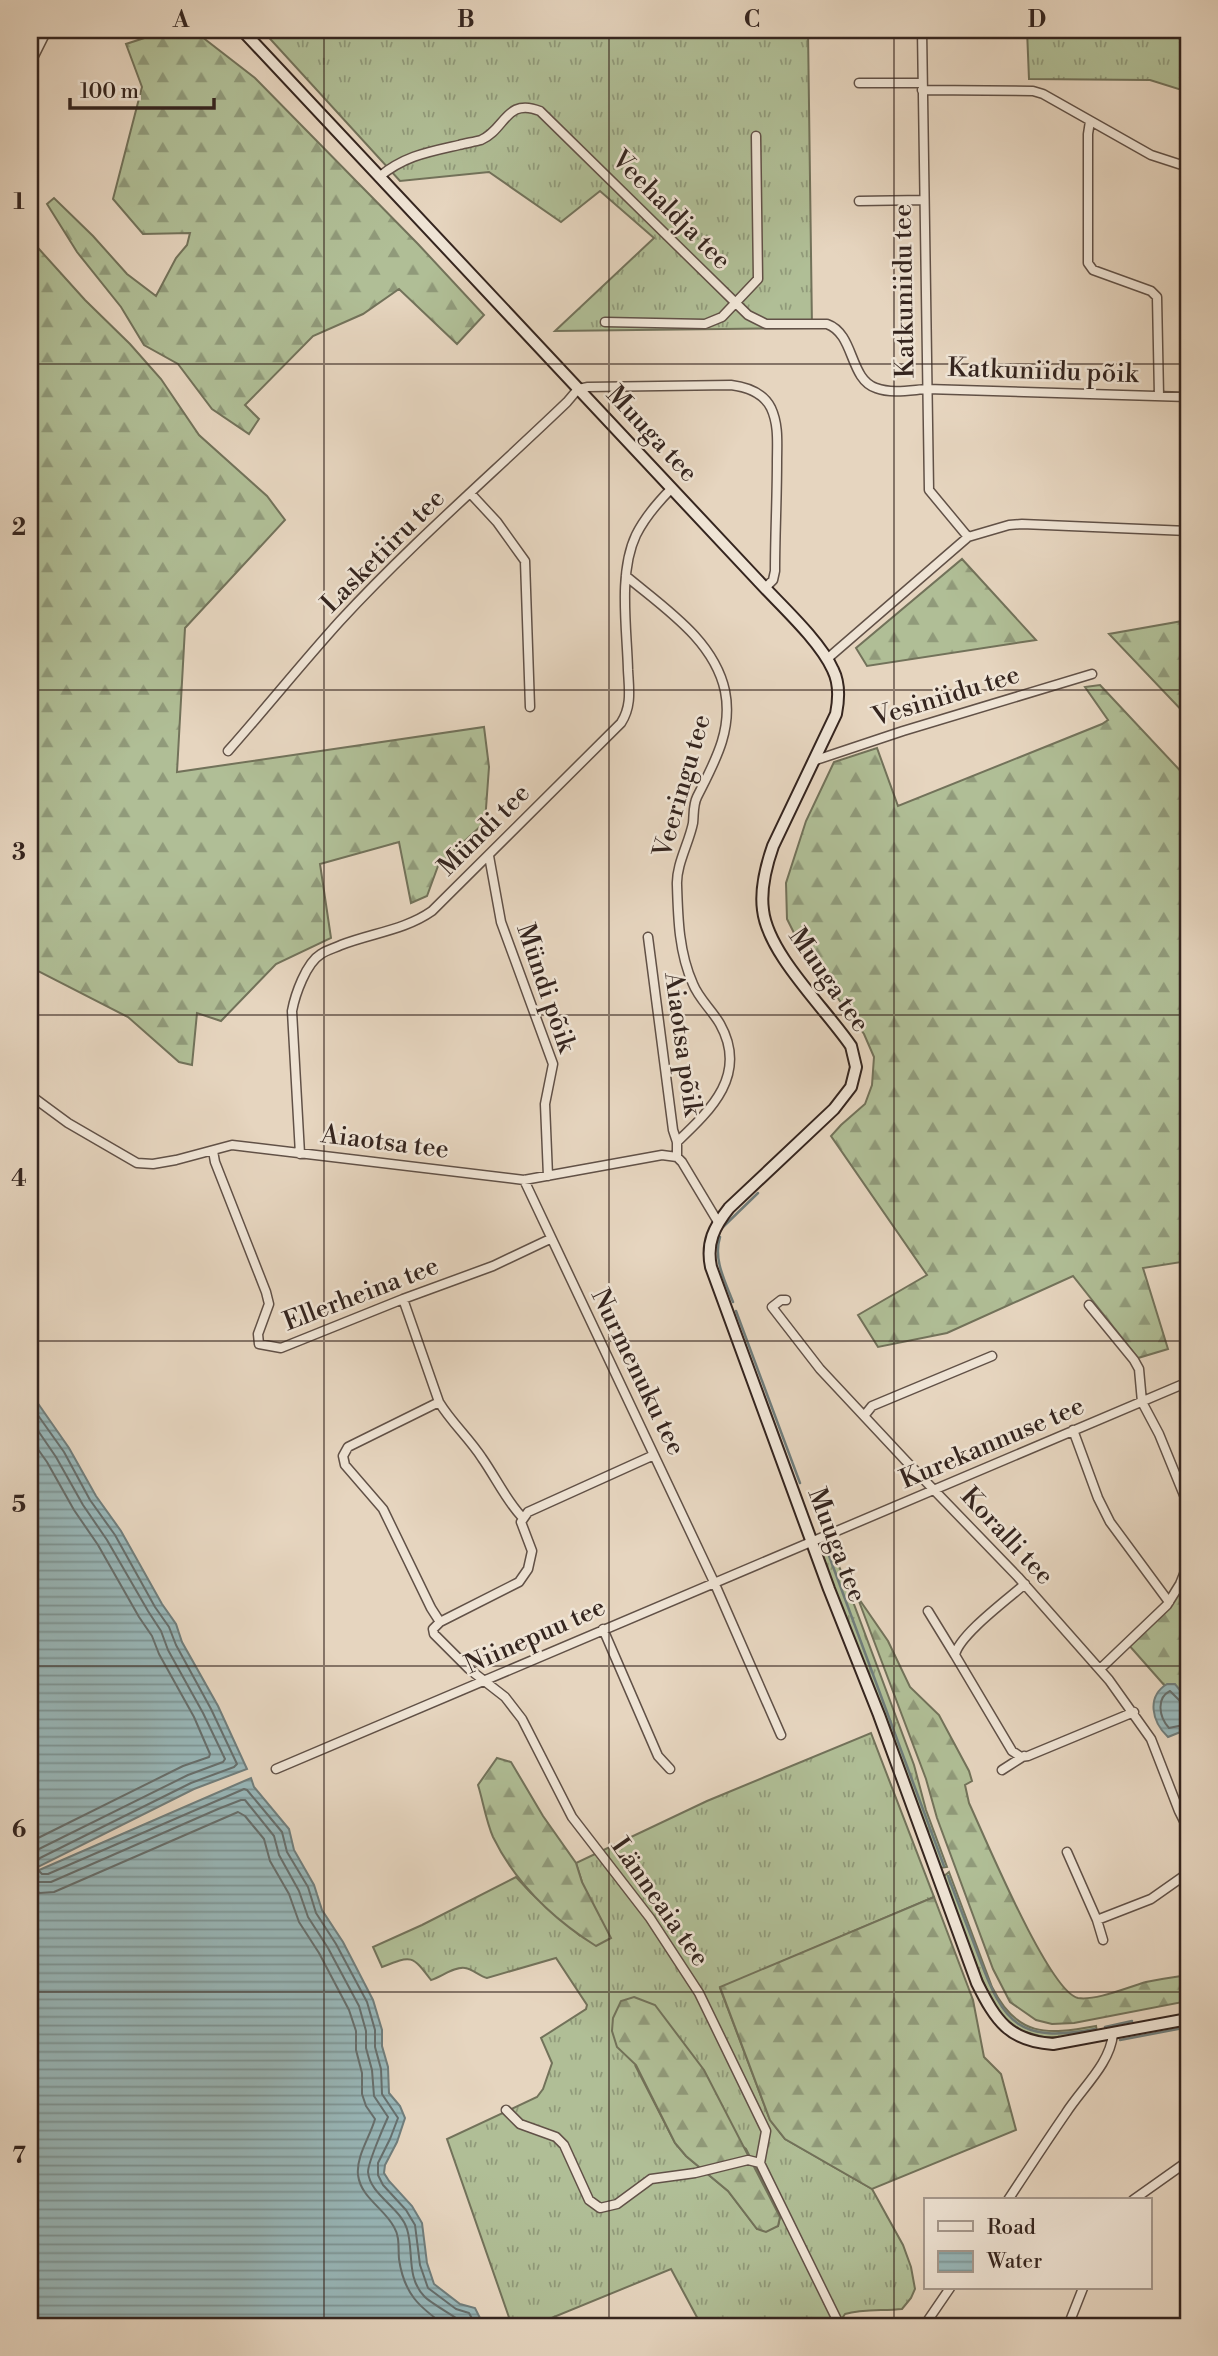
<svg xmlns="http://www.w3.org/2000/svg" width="1218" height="2356" font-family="'Libre Bodoni',serif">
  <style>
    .grass { fill: url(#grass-tufts); stroke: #72725a; stroke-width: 2; fill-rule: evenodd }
    .forest { fill: url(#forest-firs); stroke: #72725a; stroke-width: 2 }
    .water { fill: url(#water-rules); stroke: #707d7b; stroke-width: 2 }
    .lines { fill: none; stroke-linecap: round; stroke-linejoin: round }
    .shore { stroke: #666e6c; stroke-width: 2 }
    .stream { stroke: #707d7b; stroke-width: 2.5 }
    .street-casing { stroke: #615147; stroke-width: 11 }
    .secondary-casing { stroke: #35251f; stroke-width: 14 }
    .street { stroke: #efe4d5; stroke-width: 8 }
    .secondary { stroke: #efe4d5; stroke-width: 10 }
    .grid { fill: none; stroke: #35251f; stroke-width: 2; stroke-opacity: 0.55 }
    .labels { text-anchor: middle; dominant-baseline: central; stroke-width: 5; stroke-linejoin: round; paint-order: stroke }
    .street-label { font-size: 26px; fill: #35251f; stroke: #efe4d5 }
    .neatline { fill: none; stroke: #35251f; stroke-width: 2.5 }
    .grid-label { font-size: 23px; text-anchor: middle; font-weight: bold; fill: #35251f }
  </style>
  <defs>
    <pattern id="grass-tufts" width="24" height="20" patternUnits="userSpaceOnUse" patternTransform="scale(1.75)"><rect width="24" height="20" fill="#b0be96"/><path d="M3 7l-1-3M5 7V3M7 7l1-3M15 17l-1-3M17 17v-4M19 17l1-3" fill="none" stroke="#909a7a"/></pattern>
    <pattern id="forest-firs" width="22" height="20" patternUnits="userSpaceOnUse" patternTransform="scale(1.75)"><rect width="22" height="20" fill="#b0be96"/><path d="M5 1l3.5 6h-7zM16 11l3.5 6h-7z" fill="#909a7a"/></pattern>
    <pattern id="water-rules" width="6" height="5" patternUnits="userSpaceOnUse" patternTransform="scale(1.75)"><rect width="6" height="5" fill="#98b7b9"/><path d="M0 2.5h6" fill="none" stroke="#7d9596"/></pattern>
  </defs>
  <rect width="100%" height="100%" fill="#e6d5bf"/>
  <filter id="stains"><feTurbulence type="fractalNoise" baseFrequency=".00286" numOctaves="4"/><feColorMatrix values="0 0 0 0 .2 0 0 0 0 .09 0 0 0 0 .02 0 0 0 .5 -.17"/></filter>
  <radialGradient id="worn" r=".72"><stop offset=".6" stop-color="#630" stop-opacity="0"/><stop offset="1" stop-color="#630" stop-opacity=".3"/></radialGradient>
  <path class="grass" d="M262,30h546l4,298 -257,3 99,-93 -54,-47 -39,31 -72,-50 -89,9z
    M1027,30h131l30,12v50l-38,-12 -121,-1z
    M828,1550l5,4 10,21 71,190 12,45 21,57 -7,1 -119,-314z
    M871,1733l63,164 -214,91 50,132 15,19 87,50 31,56 8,22 4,22 -4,9 -9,11c-19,2 -39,0 -57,5l-4,6 1,6h-107l-36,-5 -28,-52 -139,57h-20l-65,-187 90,-42 6,-8 9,-26 -11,-25 45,-29 1,-4 -31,-47 -69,20c-8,-2 -14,-9 -22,-10 -10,-2 -24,9 -34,12 -19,-25 -19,-25 -49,-13l-9,-20 49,-22 94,-48 15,16 48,42 3,-53 -6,-19 131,-62zM635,2065l111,84 34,68 -2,9 -21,3 -29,-38 -42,-35 -11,-13z
    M949,1872l43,115c25,50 54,48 104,39l1,6 -24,5h-30l-21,-6 -18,-13 -13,-19 -10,-22 -38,-100z"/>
  <path class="forest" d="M169,30h24l62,48 163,166 66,71 -27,29 -58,-55 -36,25 -50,22 -68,69 14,14 -10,15 -37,-25 -34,-45 -34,-19 -23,-38 -44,-55 -30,-48 7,-6 39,38 34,38 29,22 20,-38 11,-13 3,-12 -47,1 -30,-35 29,-112 -16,-43z
    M30,239l55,61 45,44 31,35 38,56 68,61 18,24 -100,108 -8,144 307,-45 5,40 -4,55 -47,44 -11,30 -16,7 -12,-61 -79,22 11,74 -55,26 -55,57 -24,-8 -5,52 -13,-3 -51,-45 -98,-50z
    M962,559l74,81 -169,26 -11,-18z
    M1188,620v97l-79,-83z
    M1100,685l88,94v482l-45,7 25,81 -30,9 -65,-82 -126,57 -69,14 -20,-32 69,-40 -96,-139 10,-11 24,-21 7,-19 2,-28 -10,-23 -62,-85 -15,-30 -1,-36 20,-62 28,-59 43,-14 21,58 204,-82 6,-4 -23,-33z
    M1188,1584v128l-61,-69z
    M857,1596l31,45 22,46 29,28 30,56 3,10 -7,4 4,18c15,32 80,189 109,195 18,3 50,-11 68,-16 14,-3 28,-5 42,-7v26l-114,22 -22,1 -16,-4 -26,-18 -17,-33 -56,-151 -11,-39z
    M497,1758l14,4 32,54 33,47 6,19 29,56 -15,8c-43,-27 -81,-64 -103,-109 -7,-16 -10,-36 -15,-52z
    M934,1897l39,103 11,57 17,17 15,56 -144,59 -87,-50 -15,-19 -50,-133z
    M634,1997l21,8 49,65 76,147 -2,9 -12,6 -9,-3 -29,-38 -42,-35 -11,-13 -39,-78 -19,-18 -5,-16 1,-13 8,-17z"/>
  <path class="water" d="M30,1392l39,56 27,48 25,35 41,73 14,20 6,18 36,64 29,63 -53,20 -164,82z
    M1167,1684h8l13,16v29l-20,8c-16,-15 -22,-40 -1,-53z
    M251,1778l3,9 35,42 5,21 20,35 8,25 21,32 30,58 9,30v16l6,21 1,26 11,13 5,12 -8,24 -12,23 -1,8 5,8 23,25 10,17 5,40 7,21 26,20 15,4 9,18h-454v-452z"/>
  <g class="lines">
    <path class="shore" d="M30,1404l34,48 26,48 25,35 40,72 14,20 7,18 35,64 26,55 -3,3 -43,16 -151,75 -4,4 1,7 5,5h6l196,-85 3,1 35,42 5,20 21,35 8,26 20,31 31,58 8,28v17l6,22 1,25 16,24 -8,21 -12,24v12l5,10 23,25 9,15 5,40 8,23 28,21 13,4 7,13
      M30,1419l26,38 27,48 24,35 41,71 13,20 7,19 35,63 22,46 -2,3 -35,13 -151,75 -7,6
      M30,1438l17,24 27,48 24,35 41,72 13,19 7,18 35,63 16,37 -1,3 -26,9 -153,76
      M1188,1704l-7,-2 -11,-11c-14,7 -11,26 -1,37l19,-4
      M30,1875l9,7h12l167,-73 23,-9h4l29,36 5,19 20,36 9,26 20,31 31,58 7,25v17l6,22 2,26 14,21c-5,11 -20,46 -20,55 2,23 32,35 39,57 7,22 -1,48 17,67 8,9 39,24 42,30
      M30,1889l10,4 14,-1 184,-80 7,4 19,23 6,22 19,33 10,28 20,31 30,57 7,21v19l6,23v21l4,12 9,13c-5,18 -19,37 -17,56 3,23 26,33 36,52 6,10 4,21 5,32 5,35 20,48 47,67"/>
    <path class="stream" d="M723,1227l35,-34
      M720,1237c-7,22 5,44 13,65
      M736,1311l64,172
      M828,1553l116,313
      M948,1876c10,27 21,54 31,81 25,68 41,86 116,72
      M1105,2027l27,-6
      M1120,2040l63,-12"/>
    <defs>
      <path id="street" d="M922,30l7,460 39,47
        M30,64l17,-34
        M859,83h63
        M922,90l111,1 10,3 108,61 37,12
        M1090,121l-2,13v129l5,7 58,21 6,6 2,99
        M379,177c25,-21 49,-25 80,-32 7,-2 15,-3 22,-5 24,-10 25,-43 59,-29l208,204 18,9h61c28,10 22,55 49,64 16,6 35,2 51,1l261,8
        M859,201l65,-1
        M605,322l100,2 17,-7 36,-38 -2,-143
        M471,494l26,28 28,39 5,146
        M626,576c38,32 88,64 99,115 8,40 -11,72 -28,106 -4,8 -3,17 -4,26 -4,20 -17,42 -16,62 1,34 2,68 16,99 6,15 19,26 27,40 28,50 -8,85 -43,118
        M827,659l141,-122 41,-12 13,-1 166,7
        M228,751c38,-43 74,-88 112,-130 71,-77 151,-146 227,-219l11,-13 10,-2 143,-2c16,2 32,7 40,23 8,17 6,36 6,54 0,36 -2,73 -2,109l-2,9 -8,8
        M813,761l90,-30 189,-57
        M489,856l12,66 52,142 -8,40 3,72
        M648,937l25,193 4,12v15
        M30,1095l38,28 69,40 16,1 23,-4 56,-15 292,35 138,-25 15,2 5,5 36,60
        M213,1151l2,11 51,130 3,12 -11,30 1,10 22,4 122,-49 90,-33 57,-27
        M300,1154l-8,-143c3,-16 14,-48 29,-57 6,-4 14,-6 20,-9 31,-12 64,-15 91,-34l189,-188c11,-17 8,-34 7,-53 -1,-41 -10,-97 8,-135 9,-18 22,-33 36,-47
        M524,1180l190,402 67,153
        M403,1299l36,103c12,20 30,36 43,56 14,20 24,42 40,59
        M786,1300h-5l-9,7 48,62 86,92 112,116 91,103 42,59 28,72 9,18
        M1089,1305l45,55 5,9 3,33 17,32 29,71
        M439,1402l-91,45 -5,9 2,9 38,44 48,99 9,14 -7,7 1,5 35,35 36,28 17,22 50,98 78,101 49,75 67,138 -6,32
        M864,1416l8,-10 120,-50
        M1073,1430l25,68 12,24 59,80
        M1025,1584c-17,15 -66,51 -70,71l57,96 9,6 7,-1 106,-44
        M928,1611l27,44
        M440,1622l79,-40 9,-13 4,-18 -11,-29 7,-10 126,-57
        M603,1629l55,127 12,13
        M1100,1669l67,-64 13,-21 8,-20
        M276,1769l912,-387
        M1002,1770l22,-14
        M1067,1852l30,68 6,20
        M1097,1920l54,-21 37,-26
        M506,2110l14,14 36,13 8,8 25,55 11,8 17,-4 34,-25 44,-6 53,-13 12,3
        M760,2163l80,163
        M1008,2200c19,-29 38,-58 58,-87 16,-25 44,-49 47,-79
        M1133,2200l55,-39
        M697,2326h2
        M924,2326l26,-38
        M1068,2326l15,-38"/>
      <path id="secondary" d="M242,30l523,558c21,22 56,55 68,82 7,14 6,29 3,44l-63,132c-7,20 -13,42 -10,64 5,44 62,98 88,136l5,21 -5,20 -17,22 -105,99c-15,19 -23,35 -18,59l118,322 50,126 98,268c19,38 32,58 76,61l135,-25"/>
    </defs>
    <use href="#street" class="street-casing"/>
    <use href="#secondary" class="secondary-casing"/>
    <use href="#street" class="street"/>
    <use href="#secondary" class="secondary"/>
  </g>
  <path class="grid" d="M324,30v2296M609,30v2296M894,30v2296M30,364h1158M30,690h1158M30,1015h1158M30,1341h1158M30,1666h1158M30,1992h1158"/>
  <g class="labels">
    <g class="street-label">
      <text transform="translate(671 210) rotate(45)">Veehaldja tee</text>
      <text transform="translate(904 291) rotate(-91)">Katkuniidu tee</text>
      <text transform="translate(1043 371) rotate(2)">Katkuniidu põik</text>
      <text transform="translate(652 434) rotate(47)">Muuga tee</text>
      <text transform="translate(383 551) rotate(-45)">Lasketiiru tee</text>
      <text transform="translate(946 696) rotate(-17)">Vesiniidu tee</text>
      <text transform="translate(682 786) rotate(-74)">Veeringu tee</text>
      <text transform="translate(484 830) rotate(-45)">Mündi tee</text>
      <text transform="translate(829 980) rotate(55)">Muuga tee</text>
      <text transform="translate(546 988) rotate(71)">Mündi põik</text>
      <text transform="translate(683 1044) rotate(82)">Aiaotsa põik</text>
      <text transform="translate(385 1142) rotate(7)">Aiaotsa tee</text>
      <text transform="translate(361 1294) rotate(-21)">Ellerheina tee</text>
      <text transform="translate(638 1372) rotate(64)">Nurmenuku tee</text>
      <text transform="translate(992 1443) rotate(-23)">Kurekannuse tee</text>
      <text transform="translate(1007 1536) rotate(47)">Koralli tee</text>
      <text transform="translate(837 1545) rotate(69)">Muuga tee</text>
      <text transform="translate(535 1636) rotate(-24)">Niinepuu tee</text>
      <text transform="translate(660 1902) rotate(55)">Länneaia tee</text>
    </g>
  </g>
  <rect width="1218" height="2356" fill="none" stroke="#e6d5bf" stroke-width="77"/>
  <rect x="924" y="2198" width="228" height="91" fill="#efe4d5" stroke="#a5988c" stroke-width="2"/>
  <rect x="938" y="2221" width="35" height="10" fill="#efe4d5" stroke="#a5988c" stroke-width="2"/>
  <text x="987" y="2234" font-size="21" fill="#35251f">Road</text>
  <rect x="938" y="2251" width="35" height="21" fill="url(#water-rules)" stroke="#a5988c" stroke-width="2"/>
  <text x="987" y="2268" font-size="21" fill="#35251f">Water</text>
  <path d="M70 98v10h144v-10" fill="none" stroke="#35251f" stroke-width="3.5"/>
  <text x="80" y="98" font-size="21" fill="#35251f" stroke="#efe4d5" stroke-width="5" paint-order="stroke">100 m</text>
  <rect x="38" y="38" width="1142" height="2280" class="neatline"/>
  <g class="grid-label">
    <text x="181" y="27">A</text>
    <text x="466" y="27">B</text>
    <text x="752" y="27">C</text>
    <text x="1037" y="27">D</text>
    <text x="19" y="209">1</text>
    <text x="19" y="535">2</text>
    <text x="19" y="860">3</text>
    <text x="19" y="1186">4</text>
    <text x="19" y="1512">5</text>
    <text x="19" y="1837">6</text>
    <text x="19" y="2163">7</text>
  </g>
  <rect width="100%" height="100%" filter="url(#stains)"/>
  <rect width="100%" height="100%" fill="url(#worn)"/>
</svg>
